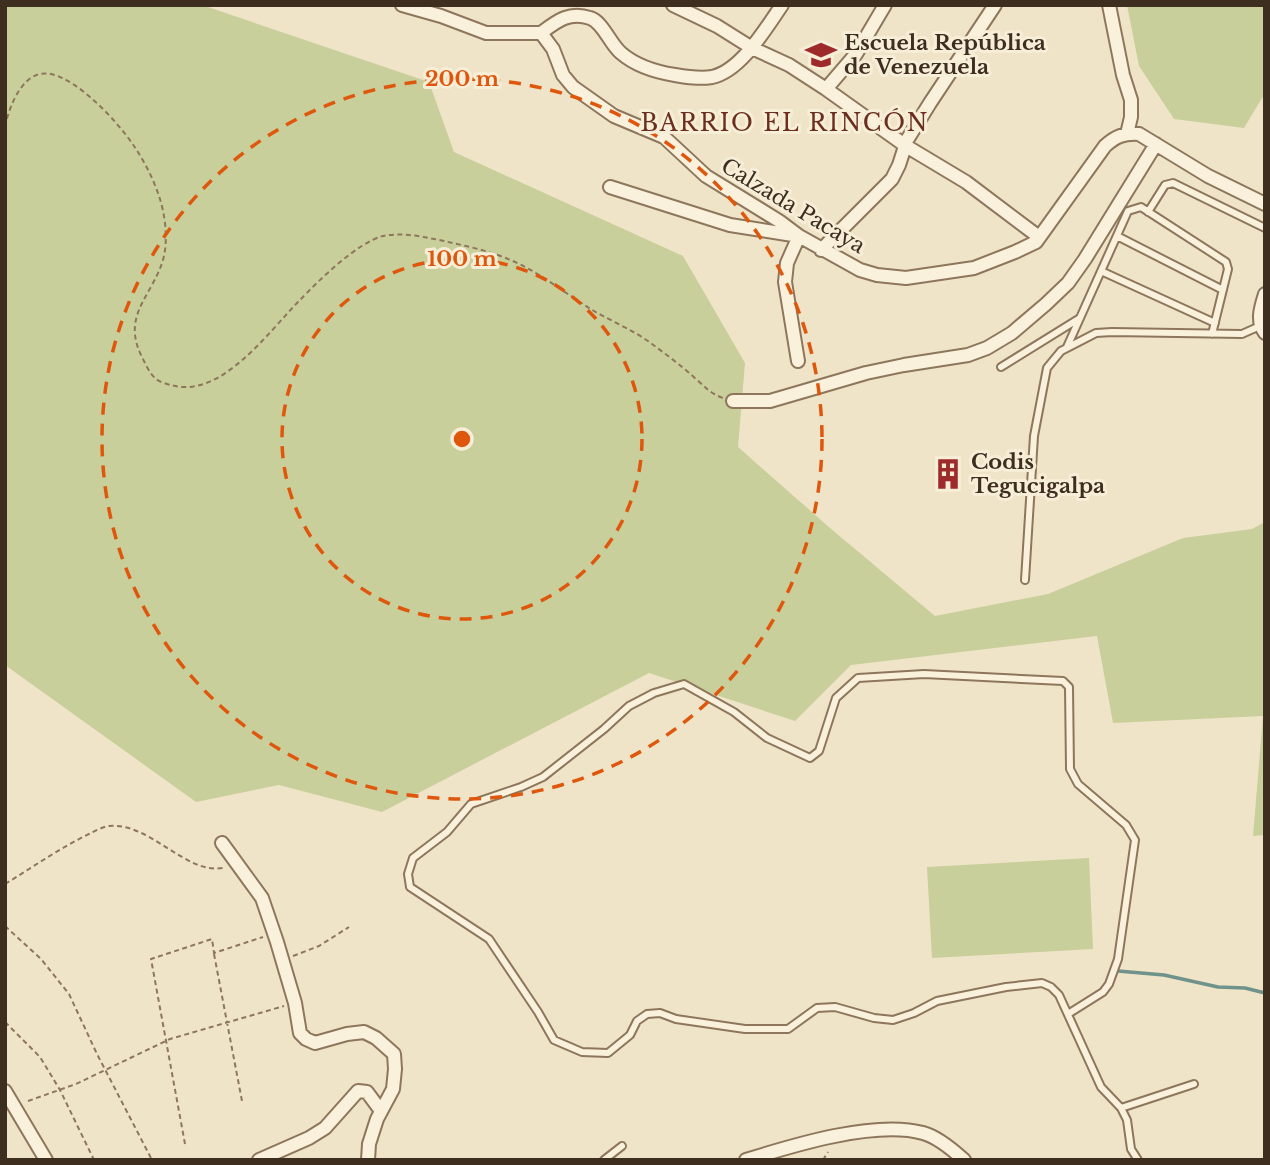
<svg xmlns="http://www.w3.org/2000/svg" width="1270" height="1165" font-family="'Libre Baskerville',serif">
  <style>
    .green { fill: #c9cf9b }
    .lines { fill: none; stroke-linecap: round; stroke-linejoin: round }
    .stream { stroke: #6f938a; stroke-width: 3.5 }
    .lane-casing { stroke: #8d765c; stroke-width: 10 }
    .street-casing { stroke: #8d765c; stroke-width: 16 }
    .path { stroke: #8d765c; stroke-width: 2; stroke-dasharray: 5 3.5; stroke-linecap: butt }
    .lane { stroke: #faf1dc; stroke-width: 6 }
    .street { stroke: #faf1dc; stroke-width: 12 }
    .ring { fill: none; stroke: #df570d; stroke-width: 3.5; stroke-dasharray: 12 9 }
    .labels { text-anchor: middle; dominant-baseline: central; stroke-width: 6; stroke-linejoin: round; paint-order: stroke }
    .poi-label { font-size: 21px; font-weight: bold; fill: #3d2e20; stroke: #f7eed8; text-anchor: start }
    .street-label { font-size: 21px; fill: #3d2e20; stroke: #f7eed8 }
    .neighbourhood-label { font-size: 23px; letter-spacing: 2px; fill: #6b2e1e; stroke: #f7eed8 }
    .centre { fill: #df570d; stroke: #f7eed8; stroke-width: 3.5 }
    .ring-label { font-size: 21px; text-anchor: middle; font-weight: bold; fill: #df570d; stroke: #f7eed8; stroke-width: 6; stroke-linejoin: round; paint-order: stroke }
  </style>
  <rect width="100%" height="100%" fill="#f0e4c8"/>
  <path class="green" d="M5,5h197l227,77 25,70 229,104 62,107 -7,84 92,81 105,88 113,-22 135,-56 69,-9 13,-7v313l-12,1 10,-120 -150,7 -16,-87 -246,29 -56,56 -146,-48 -267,139 -103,-27 -83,17 -191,-137z
    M1127,5h138v88l-21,35 -70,-9 -35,-53z
    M1089,858l4,91 -161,9 -5,-91z"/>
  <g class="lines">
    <path class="stream" d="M1118,971l46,4 54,12 27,1 20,5"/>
    <defs>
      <path id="lane" d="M1148,212l17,-27 8,-2 92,45
        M1117,236l106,54
        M1101,271l114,52
        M1067,347l61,-136 13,-4 85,55 2,7 -16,65
        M1001,367l79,-49
        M1025,580l9,-144 13,-68 14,-17 35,-18 16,-1 130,2 18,-8
        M1068,1014l35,-22 6,-8 9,-25 17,-119 -9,-15 -48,-41 -8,-15 -1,-82 -6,-6 -139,-7 -66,4 -22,20 -17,53 -9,7 -43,-20 -33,-26 -50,-28 -30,9 -25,13 -25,23 -61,48 -22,10 -50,17 -24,28 -34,26 -5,16 2,13 79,52 49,73 16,28 28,12 26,1 22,-18 7,-14 10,-7 13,-1 16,6 69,10h43l29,-21 18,-1 39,11 19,2 21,-7 23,-12 69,-14 36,-4 9,4 8,8 42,92 20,21 6,12 4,29 7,11
        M1121,1108l73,-24
        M604,1160l18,-14"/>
      <path id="street" d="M402,5l39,11 45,17h55
        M673,5l44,21 35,22 37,17 37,24 80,57 60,36 73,55
        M1109,5l14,70 8,25v17l-4,17
        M541,33l12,16 10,26 10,12 41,29 50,21 42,39 73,45 20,15 61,34 17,5 29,3 68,-10 41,-16 21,-10 69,-96c11,-10 19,-13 34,-12l69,42 57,28
        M541,33c16,-12 28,-22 49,-15 13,4 20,26 31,35 15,13 35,19 54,22 12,2 24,4 37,2 29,-6 54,-49 70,-72
        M826,89l30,-35 29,-49
        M610,187l120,38 69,11 -12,27 -2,19 13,79
        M821,250l71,-71 7,-14 8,-25 23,-37 65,-98
        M1265,294c-4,13 -9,27 0,39
        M733,401h37l96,-28 38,-8 64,-10 19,-7 25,-15 34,-29 22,-21 17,-24 71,-115
        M222,843l40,55 15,44 18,61 5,30 6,6 9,4 32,-9 17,-2 12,6 18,16 1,15 -2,20 -16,30 -8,25 -1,16
        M5,1091l41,69
        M259,1160l50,-22 16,-10 33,-37 9,1 14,19
        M746,1160c48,-15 129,-40 177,-27 15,4 30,17 41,27"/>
    </defs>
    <use href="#lane" class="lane-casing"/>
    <use href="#street" class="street-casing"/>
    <path class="path" d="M5,127c4,-20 18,-59 46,-53 28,6 67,48 83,72 10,15 19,32 25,50 6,18 9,41 5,60 -9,38 -43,57 -23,99 4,8 8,18 15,24 4,3 10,5 15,6 50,15 98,-54 129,-85 18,-19 58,-58 83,-64 20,-4 41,1 61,5 21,5 43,9 64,18 29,11 59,36 86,52 19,11 41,20 58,33 15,11 31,23 44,35 9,8 15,15 27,19
      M5,884c28,-17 55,-36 84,-50 6,-3 13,-7 20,-8 41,-4 77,49 114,42
      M5,926l36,33 28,35 28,60 55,106
      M214,954l28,147
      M293,956l26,-10 30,-19
      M5,1022l35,35 20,33 34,70
      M28,1101l48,-17 94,-45 114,-33
      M185,1144l-34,-185 61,-20 2,14 49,-16
      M823,1160l5,-8"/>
    <use href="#lane" class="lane"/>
    <use href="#street" class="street"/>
  </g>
  <g class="ring">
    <circle cx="462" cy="439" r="180"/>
    <circle cx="462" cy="439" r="360"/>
  </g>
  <defs>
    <symbol id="school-bare" viewBox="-9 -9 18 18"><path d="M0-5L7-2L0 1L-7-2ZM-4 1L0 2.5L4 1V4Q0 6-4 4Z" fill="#9e2a2b" stroke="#f7eed8" stroke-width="2.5" paint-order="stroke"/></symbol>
    <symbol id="building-bare" viewBox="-9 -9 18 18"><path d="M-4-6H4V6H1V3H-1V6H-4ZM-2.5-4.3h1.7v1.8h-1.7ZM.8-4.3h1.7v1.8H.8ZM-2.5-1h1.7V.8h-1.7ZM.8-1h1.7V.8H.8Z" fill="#9e2a2b" stroke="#f7eed8" stroke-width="2.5" paint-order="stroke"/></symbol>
  </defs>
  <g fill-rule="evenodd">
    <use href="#school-bare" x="799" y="33" width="44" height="44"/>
    <use href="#building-bare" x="926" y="452" width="44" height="44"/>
  </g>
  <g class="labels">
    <g class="poi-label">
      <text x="844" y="43">Escuela República<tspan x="844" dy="24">de Venezuela</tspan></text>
      <text x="971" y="462">Codis<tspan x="971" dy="24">Tegucigalpa</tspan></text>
    </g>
    <g class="street-label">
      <text transform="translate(793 206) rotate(31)">Calzada Pacaya</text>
    </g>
    <g class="neighbourhood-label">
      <text x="785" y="123">BARRIO EL RINCÓN</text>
    </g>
  </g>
  <circle cx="462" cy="439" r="10" class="centre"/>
  <g class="ring-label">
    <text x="462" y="86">200 m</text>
    <text x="462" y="266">100 m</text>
  </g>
  <rect width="1270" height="1165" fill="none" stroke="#3d2e20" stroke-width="14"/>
</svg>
